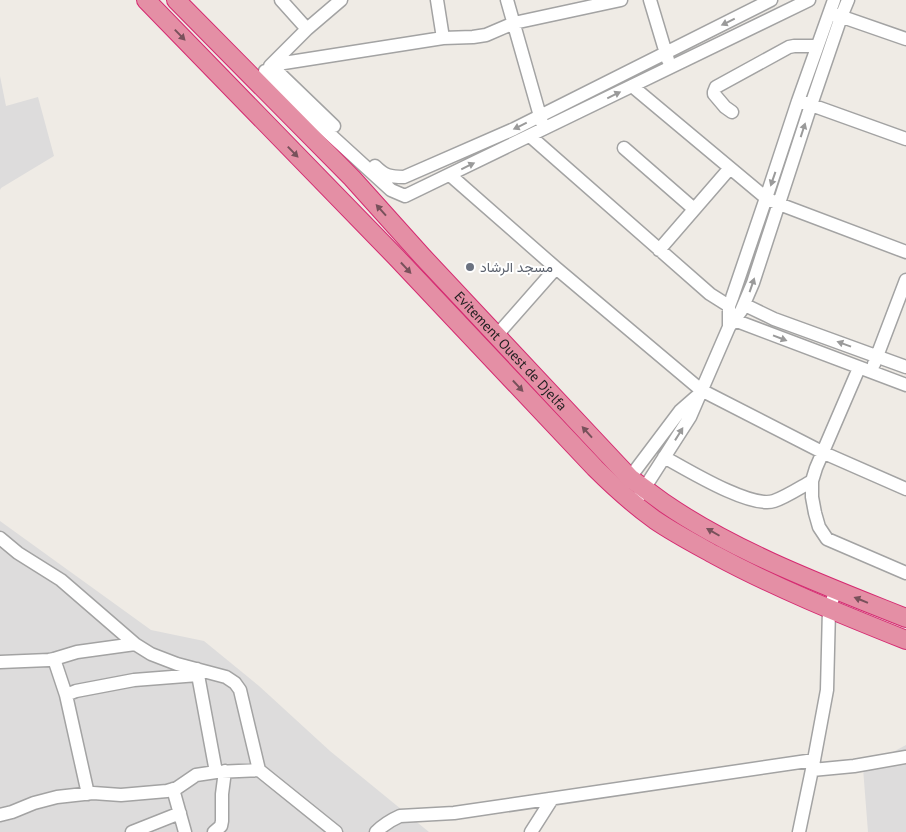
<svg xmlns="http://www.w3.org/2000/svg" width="906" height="832" font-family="'PT Sans',Vazirmatn,sans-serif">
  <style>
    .residential { fill: #dddcdc }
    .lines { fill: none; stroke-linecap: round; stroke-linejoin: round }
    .minor-casing { stroke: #a3a3a3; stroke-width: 15 }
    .highway-casing { stroke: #d52a71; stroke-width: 20 }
    .minor { stroke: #fff; stroke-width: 12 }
    .highway { stroke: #e48fa5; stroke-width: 18 }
    .oneway { fill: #9a9a9a }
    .oneway2 { fill: #78515b }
    .worship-dot { fill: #6b7280; stroke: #fff; stroke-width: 2 }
    .labels { text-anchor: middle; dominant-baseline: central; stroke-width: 4; stroke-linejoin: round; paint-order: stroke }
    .worship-label { font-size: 14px; fill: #5b616d; stroke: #fff; text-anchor: start }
    .street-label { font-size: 14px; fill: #1f1f1f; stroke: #fff }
  </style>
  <rect width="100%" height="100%" fill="#efebe5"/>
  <path class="residential" d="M0,76l6,30 32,-9 16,59 -53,32 -1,2z
    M0,521l151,109 53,11 55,45 71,65 99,81h-429z
    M906,745v87h-38l-5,-64z"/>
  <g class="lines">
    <defs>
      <path id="minor" d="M281,0l26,29
        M507,0l35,123
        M650,0l18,60
        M834,14l72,25
        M443,38l30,-1 13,-2 28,-12 107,-23
        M271,65l172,-27 -6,-38
        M270,66l37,-37 34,-29
        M265,71l35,36 91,83 14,6 404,-196
        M278,72l56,54
        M632,86l134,112 13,6 127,48
        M803,102l103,37
        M732,112l-7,-5 -11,-13v-2l2,-5 73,-40 5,-1h23
        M530,136l180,158 19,12
        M624,148l70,61
        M375,166c10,10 15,11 29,11l110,-48 257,-129
        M450,175l106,93 145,122 123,63 82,36
        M659,250l71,-82
        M745,305l29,14 132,48
        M734,320l172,65
        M729,327v-21l3,-8 34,-100 32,-97 36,-101
        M497,335l59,-67
        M874,364l32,-84
        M859,368l-43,100 -4,13v16l3,16 4,14 8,12 79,34
        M664,457c22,12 87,52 110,44 12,-4 27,-14 38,-20
        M625,484l55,-73 16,-14
        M640,495l50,-78 39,-90 12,-16 12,-28 58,-178 30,-88 7,-17
        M0,538l18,15 43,27 74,64 16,10 26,10 49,13 9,6 5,7 19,80 -43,2 -20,3 -19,13 -10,3 -46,4 -28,-2 -36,4 -23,6 -22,9 -12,3
        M54,659l23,-7 58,-8
        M0,662l49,-2 5,-1 12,36 10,-4 58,-11 64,-5 -1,-6
        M198,675l18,97
        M66,695l22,99
        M259,770l77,62
        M812,770l42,-4 52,-9
        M173,789l12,43
        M132,832l48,-19
        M214,832l7,-6 1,-5v-27l3,-23
        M376,832c7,-7 15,-12 24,-16l54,-3 360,-53
        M531,832l21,-33
        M799,832l15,-72 13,-70 2,-81 7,-19"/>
      <g id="highway">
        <path d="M146,0l250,257 199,211c19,19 38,36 60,52 19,13 40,24 60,35 61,33 126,59 191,85"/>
        <path id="s1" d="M176,0l176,178 70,78 208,222c11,8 23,17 34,25 71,49 162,83 242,115"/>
      </g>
    </defs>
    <use href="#minor" class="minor-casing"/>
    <use href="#highway" class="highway-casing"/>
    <use href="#minor" class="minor"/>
    <use href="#highway" class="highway"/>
  </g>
  <defs><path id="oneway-solid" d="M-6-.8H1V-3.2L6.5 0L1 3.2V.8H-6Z" transform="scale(1.25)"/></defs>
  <g class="oneway">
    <use href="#oneway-solid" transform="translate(728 22) rotate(154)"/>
    <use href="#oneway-solid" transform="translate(614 95) rotate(-26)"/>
    <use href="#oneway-solid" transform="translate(520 126) rotate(154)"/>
    <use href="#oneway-solid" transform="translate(803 130) rotate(-72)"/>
    <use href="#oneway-solid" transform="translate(468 166) rotate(-26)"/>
    <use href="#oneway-solid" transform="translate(773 179) rotate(109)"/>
    <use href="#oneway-solid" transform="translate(752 285) rotate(-71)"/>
    <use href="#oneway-solid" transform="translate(780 338) rotate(21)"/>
    <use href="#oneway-solid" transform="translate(844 344) rotate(-160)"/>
    <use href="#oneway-solid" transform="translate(679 434) rotate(-58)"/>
  </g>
  <g class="oneway2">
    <use href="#oneway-solid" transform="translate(180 35) rotate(46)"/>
    <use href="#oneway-solid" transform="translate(293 152) rotate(46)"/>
    <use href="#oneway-solid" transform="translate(381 210) rotate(-132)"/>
    <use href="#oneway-solid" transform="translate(406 268) rotate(47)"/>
    <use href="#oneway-solid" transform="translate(518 386) rotate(47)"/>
    <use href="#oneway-solid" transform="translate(587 432) rotate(-132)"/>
    <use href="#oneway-solid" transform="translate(713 532) rotate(-150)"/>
    <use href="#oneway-solid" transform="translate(861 600) rotate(-158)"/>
  </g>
  <circle class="worship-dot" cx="470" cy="267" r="5"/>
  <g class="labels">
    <g class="worship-label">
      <text x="480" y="267">مسجد الرشاد</text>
    </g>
    <g class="street-label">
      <text stroke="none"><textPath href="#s1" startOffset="485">Evitement Ouest de Djelfa</textPath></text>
    </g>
  </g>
</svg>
